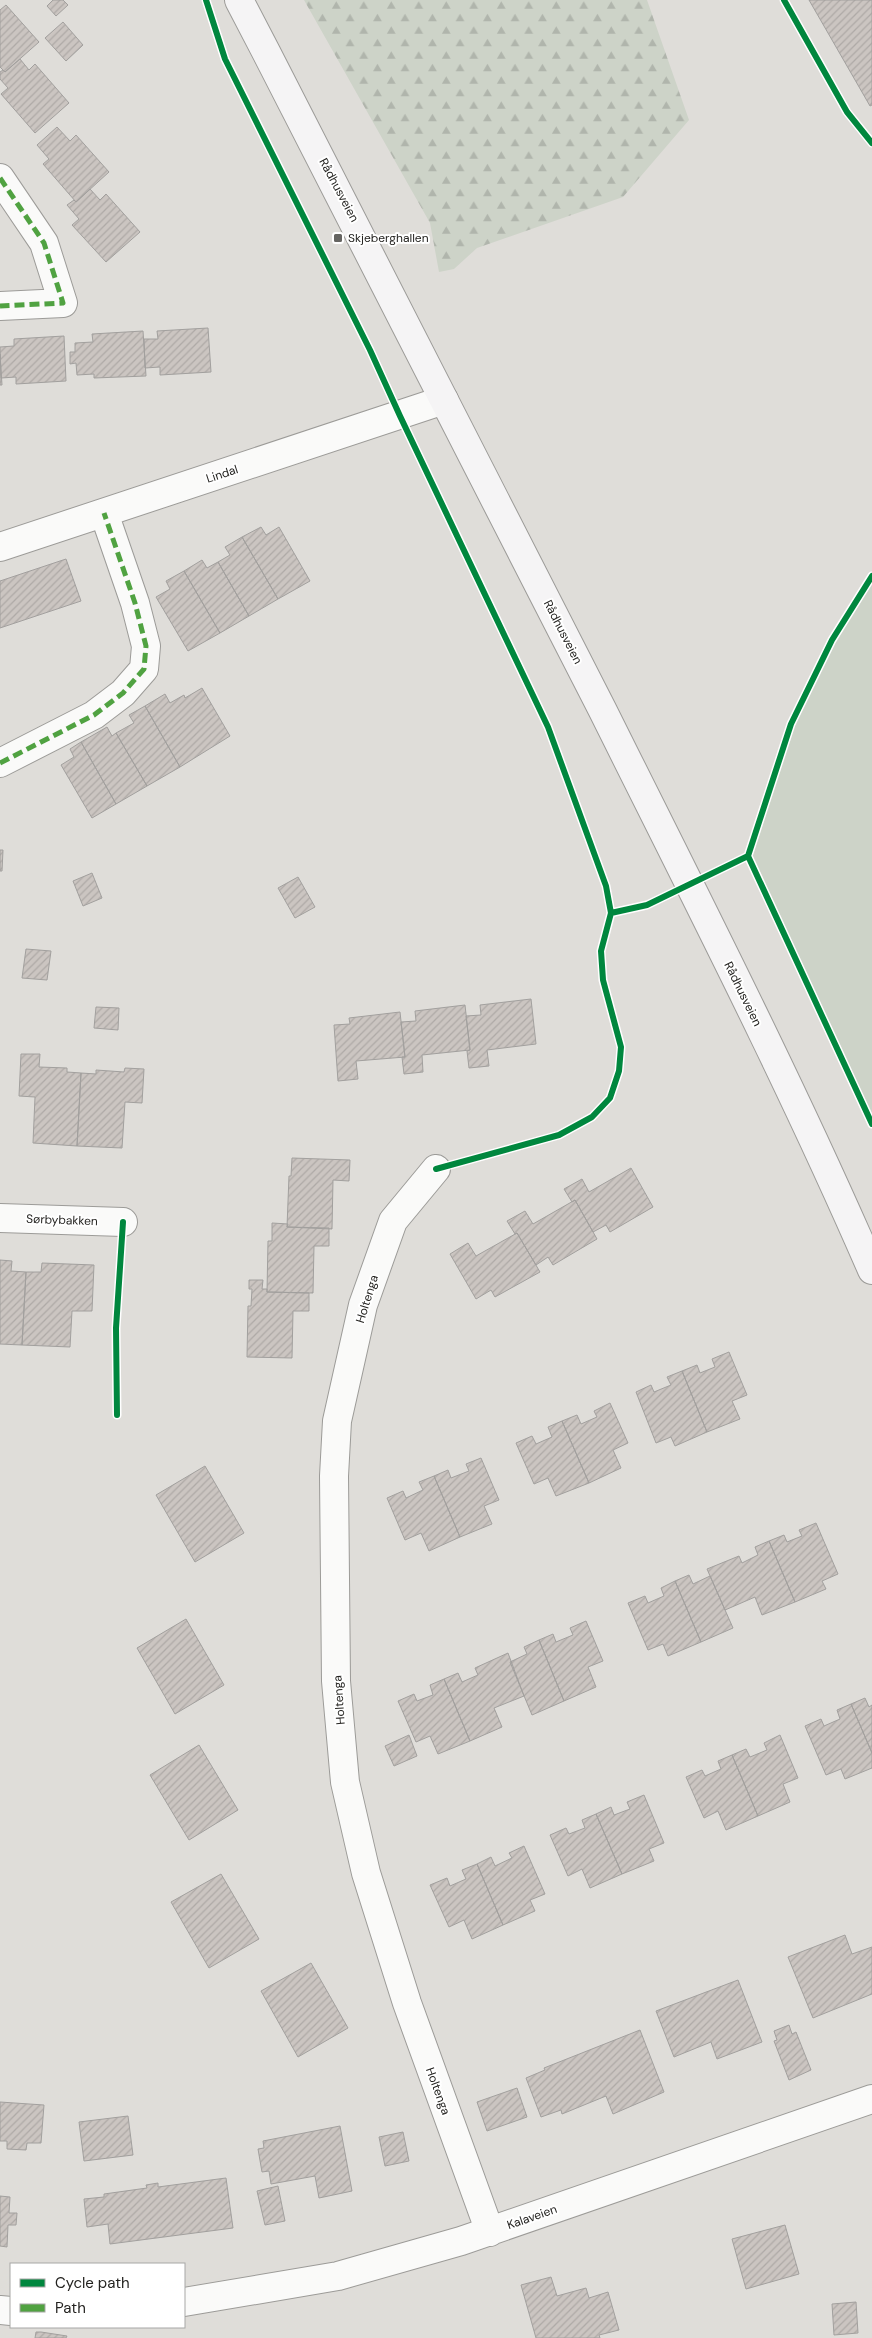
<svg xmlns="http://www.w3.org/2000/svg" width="872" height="2338" font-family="'DM Sans',sans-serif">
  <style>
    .forest { fill: url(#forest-firs) }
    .garden { fill: #cdd3c8 }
    .building { fill: url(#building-hatch); stroke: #a2a09e }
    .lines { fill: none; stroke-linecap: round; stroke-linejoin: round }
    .street-casing { stroke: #9c9b98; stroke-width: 30 }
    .secondary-casing { stroke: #9c9b98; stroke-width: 30 }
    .street { stroke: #fafaf9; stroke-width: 28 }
    .secondary { stroke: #f5f4f5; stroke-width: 28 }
    .quiet { stroke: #50a241; stroke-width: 5; stroke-dasharray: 10 5; stroke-linecap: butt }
    .cycleway-casing { stroke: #fff; stroke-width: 9 }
    .cycleway { stroke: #00873e; stroke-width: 6 }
    .poi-dot { fill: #656461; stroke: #fff; stroke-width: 2 }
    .labels { text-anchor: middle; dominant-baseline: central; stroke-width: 4; stroke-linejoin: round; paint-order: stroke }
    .street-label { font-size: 12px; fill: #242320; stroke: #fff }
    .poi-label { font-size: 12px; fill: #242320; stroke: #fff; text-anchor: start }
  </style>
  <defs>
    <pattern id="forest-firs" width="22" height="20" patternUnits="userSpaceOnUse" patternTransform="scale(1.25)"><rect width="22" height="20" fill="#cdd3c8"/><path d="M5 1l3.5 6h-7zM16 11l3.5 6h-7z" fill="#b0b5ac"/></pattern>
    <pattern id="building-hatch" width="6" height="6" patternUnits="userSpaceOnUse" patternTransform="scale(1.25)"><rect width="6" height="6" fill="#cbc5c1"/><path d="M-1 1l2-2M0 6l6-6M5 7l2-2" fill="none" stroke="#aea9a6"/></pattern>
  </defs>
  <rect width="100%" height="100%" fill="#dfddd9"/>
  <path class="forest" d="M304,0h343l42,120 -66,77 -146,51 -23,21 -15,3 -9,-49z"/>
  <path class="garden" d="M872,576v548l-124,-268 43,-132 41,-84z"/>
  <path class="building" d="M53,0h10l5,5 -12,11 -9,-10z
    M809,0h63v105l-2,1z
    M6,5l33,37 -34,30 -5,-5v-57z
    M63,22l20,23 -17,16 -21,-23z
    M20,59l9,11 6,-6 34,39 -34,30 -34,-39 7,-6 -8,-9v-7l3,-2 2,2z
    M57,127l13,14 6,-6 33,37 -33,30 -33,-38 6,-5 -12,-14z
    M90,189l10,11 6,-6 34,38 -34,30 -34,-37 7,-6 -12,-14 7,-5 2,2z
    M208,328l3,44 -51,3v-8l-15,1 -1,-29h14l-1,-8z
    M143,331l3,45 -52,2v-4l-17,1 -1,-12 -6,1v-12h5v-9l18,-1 -1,-8z
    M64,336l2,45 -50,3v-7l-15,1 -1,-31 14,-1v-7z
    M0,354l2,31h-2z
    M261,527l5,8 13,-8 31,54 -32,18 -36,-62z
    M242,537l36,62 -29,17 -31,-54 12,-7 -5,-8z
    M66,559l15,42 -81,27v-47z
    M202,560l5,8 11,-6 31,54 -29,17 -36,-62z
    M184,571l36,62 -32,18 -32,-54 14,-8 -4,-8z
    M202,688l28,48 -50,31 -35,-61 20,-12 5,9 14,-8 1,3z
    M145,706l35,61 -33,19 -31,-53 18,-10 -5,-8z
    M107,727l5,9 4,-3 31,53 -31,18 -35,-62z
    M81,742l35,62 -24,14 -31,-53 13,-8 -4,-8z
    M0,850h3l-1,21h-2z
    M92,873l10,25 -19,8 -10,-25z
    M298,877l17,30 -20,11 -17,-30z
    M26,949l25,2 -4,29 -25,-2z
    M531,999l5,45 -49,6 2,16 -20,2 -2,-17 3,-1 -4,-34 15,-1 -1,-10z
    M465,1005l5,45 -48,5 1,17 -19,2 -2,-17h3l-4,-35 15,-1 -1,-10z
    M96,1007l23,1 -1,22 -24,-2z
    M400,1012l5,45 -49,4 2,18 -20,2 -4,-56 16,-1 -1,-6z
    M21,1054h19l-1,13 28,1v4l14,1 -4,73 -44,-3 2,-46 -16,-1z
    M125,1068l19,1 -2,34 -17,-1 -3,46 -45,-2 4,-73 15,1v-4l28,2z
    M292,1158l58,2 -1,21 -16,-1 -1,49 -45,-2 2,-51h2z
    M631,1168l22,39 -43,25 -4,-7 -13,7 -18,-32 -3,2 -8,-13 18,-10 7,13z
    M575,1200l22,39 -44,26 -5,-8 -12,8 -19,-32 -2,1 -8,-13 18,-10 8,13z
    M272,1223l16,1 -1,3 42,1v18h-15l-1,47 -46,-1 1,-51h4z
    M517,1233l23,39 -45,25 -4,-7 -15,9 -26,-45 18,-11 8,13z
    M0,1260l12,1 -1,10 15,1 -4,73 -22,-1z
    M42,1263l52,2 -2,46h-20l-2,36 -48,-2 4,-73h15z
    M249,1280h14l-1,9h5v3l42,1v18h-16l-1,47 -45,-1 1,-51h3l1,-17h-3z
    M729,1352l18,43 -15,6 8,18 -33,13 -25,-61 15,-6 3,8 15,-6 -3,-8z
    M682,1371l25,61 -32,14 -4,-9 -15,6 -20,-51 15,-7 3,7 17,-7 -4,-8z
    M610,1403l18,40 -15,7 8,18 -32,15 -27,-62 15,-6 4,9 16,-7 -3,-6z
    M562,1421l27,62 -33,13 -8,-18 -14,6 -18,-41 16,-7 4,8 16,-7 -4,-10z
    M481,1458l18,42 -15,6 8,18 -32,13 -26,-61 14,-6 3,8 18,-7 -3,-7z
    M205,1466l39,67 -49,29 -39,-67z
    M434,1476l26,61 -31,14 -8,-18 -16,7 -18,-42 16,-7 3,7 17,-8 -4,-8z
    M816,1523l22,51 -16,7 4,8 -31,13 -26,-61 15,-6 3,7 15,-6 -3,-6z
    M769,1541l26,61 -33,13 -7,-18 -30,13 -18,-41 32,-13 3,7 16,-8 -3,-8z
    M689,1575l4,9 17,-8 23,52 -32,14 -26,-61z
    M675,1581l26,61 -33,14 -5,-12 -15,6 -20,-47 17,-7 3,7 16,-7 -3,-8z
    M186,1619l38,66 -49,29 -38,-66z
    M586,1621l17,40 -15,6 8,20 -32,14 -25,-61 14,-6 3,8 17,-7 -3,-7z
    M539,1640l25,61 -32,14 -22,-53 17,-8 -3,-7z
    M508,1653l16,43 -30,12 8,19 -32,14 -26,-62 14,-6 4,9 16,-7 -3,-7z
    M444,1679l26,62 -32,13 -8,-18 -14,6 -18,-41 16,-7 3,7 16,-6 -3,-10z
    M865,1698l4,9 3,-2v48l-21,-49z
    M851,1704l21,49v15l-27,11 -4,-10 -15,6 -21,-49 16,-7 3,7 16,-7 -3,-9z
    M409,1735l8,21 -23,10 -9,-20z
    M780,1735l18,43 -15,6 7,18 -32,14 -26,-61 14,-6 4,8 17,-7 -3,-7z
    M199,1745l39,65 -49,30 -39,-65z
    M732,1755l26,61 -32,14 -8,-19 -14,7 -18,-41 16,-7 3,6 16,-7 -3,-8z
    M644,1795l20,48 -15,6 5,12 -32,13 -26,-60 15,-7 3,8 16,-6 -3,-7z
    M596,1814l26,60 -32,14 -8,-19 -14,7 -18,-41 16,-7 3,6 16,-6 -3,-8z
    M524,1846l21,48 -15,6 5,11 -32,14 -26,-61 14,-7 4,9 17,-8 -3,-5z
    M477,1864l26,61 -31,14 -8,-19 -15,7 -19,-42 17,-7 3,8 16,-7 -4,-9z
    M221,1874l38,65 -50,29 -38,-66z
    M845,1935l7,19 20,-7v47l-59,24 -25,-61z
    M311,1963l37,65 -50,29 -37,-66z
    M738,1980l24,62 -45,17 -6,-17 -37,15 -18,-46z
    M789,2025l3,9 4,-2 15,38 -22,10 -15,-39 3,-1 -3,-9z
    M640,2030l24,62 -51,22 -7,-18 -44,18 -1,-4 -20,7 -15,-39 19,-8 -1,-2z
    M517,2088l10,29 -40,14 -10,-29z
    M0,2102l44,3 -3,38h-14l-1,7 -19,-1v-8h-7z
    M128,2116l5,39 -49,6 -5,-39z
    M340,2126l12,65 -33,7 -4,-22 -44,8 -2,-13 -7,1 -4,-23 6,-1 -1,-7z
    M403,2132l6,29 -24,5 -6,-29z
    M226,2178l7,50 -123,16 -2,-20 -21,3 -3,-28 20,-2v-3l43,-6 -1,-3 12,-2v4z
    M278,2186l7,35 -20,4 -8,-34z
    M0,2196l10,1 -1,16h8l-1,12h-8l-1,22 -7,-1z
    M785,2225l14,49 -53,15 -14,-50z
    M551,2277l6,19 29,-8 3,10 19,-6 11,38 -20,5 1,3h-64l-15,-53z
    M856,2302l2,31 -24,2 -2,-31z
    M36,2332h5l26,4 -1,2h-31z"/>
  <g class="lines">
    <defs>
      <path id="street" d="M0,178l44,65 19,60 -63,3
        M0,547l444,-147
        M0,763l94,-48 29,-22 21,-24 2,-23 -11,-43 -31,-90
        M436,1169l-43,52 -30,84 -26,116 -3,55 2,205 9,101 21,91 41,130 83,229
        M0,1218l123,4
        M184,2302l154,-26 123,-35 411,-142
        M0,2310l11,1"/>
      <path id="secondary" d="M239,0c123,236 244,473 364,711 92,185 187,370 269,559"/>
    </defs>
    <use href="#street" class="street-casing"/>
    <use href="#secondary" class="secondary-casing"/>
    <use href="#street" class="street"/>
    <use href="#secondary" class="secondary"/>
    <path class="quiet" d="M0,178l44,65 19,60 -63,3
      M0,763l94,-48 29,-22 21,-24 2,-23 -11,-43 -31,-90"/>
    <defs>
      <path id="cycleway" d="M206,0l19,59 145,291 30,66 148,311 58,159 5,27 -10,38 2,29 18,67 -2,24 -9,27 -18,19 -33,18 -123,34
        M784,0l63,112 25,31
        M872,576l-40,64 -41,84 -43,132 124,268
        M611,913l36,-8 101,-49
        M117,1415l-1,-87 7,-106"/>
    </defs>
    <use href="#cycleway" class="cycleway-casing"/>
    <use href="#cycleway" class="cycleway"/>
  </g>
  <rect class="poi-dot" x="333" y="233" width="10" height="10" rx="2.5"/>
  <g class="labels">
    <g class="street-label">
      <text transform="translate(339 190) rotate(62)">Rådhusveien</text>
      <text transform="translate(222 474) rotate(-18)">Lindal</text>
      <text transform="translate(563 632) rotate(63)">Rådhusveien</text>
      <text transform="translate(743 994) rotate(64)">Rådhusveien</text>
      <text transform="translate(62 1220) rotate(2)">Sørbybakken</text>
      <text transform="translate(367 1299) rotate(-73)">Holtenga</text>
      <text transform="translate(339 1700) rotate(-94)">Holtenga</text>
      <text transform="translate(438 2091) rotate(70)">Holtenga</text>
      <text transform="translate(532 2217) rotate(-19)">Kalaveien</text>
    </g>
    <g class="poi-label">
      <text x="348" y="238">Skjeberghallen</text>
    </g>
  </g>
  <rect x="10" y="2263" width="175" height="65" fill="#ffffff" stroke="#a7a7a6"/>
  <rect x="20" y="2279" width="25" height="8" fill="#00873e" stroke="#a7a7a6"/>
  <text x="55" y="2288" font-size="15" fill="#242320">Cycle path</text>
  <rect x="20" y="2304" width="25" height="8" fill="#50a241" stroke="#a7a7a6"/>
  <text x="55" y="2313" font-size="15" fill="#242320">Path</text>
</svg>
